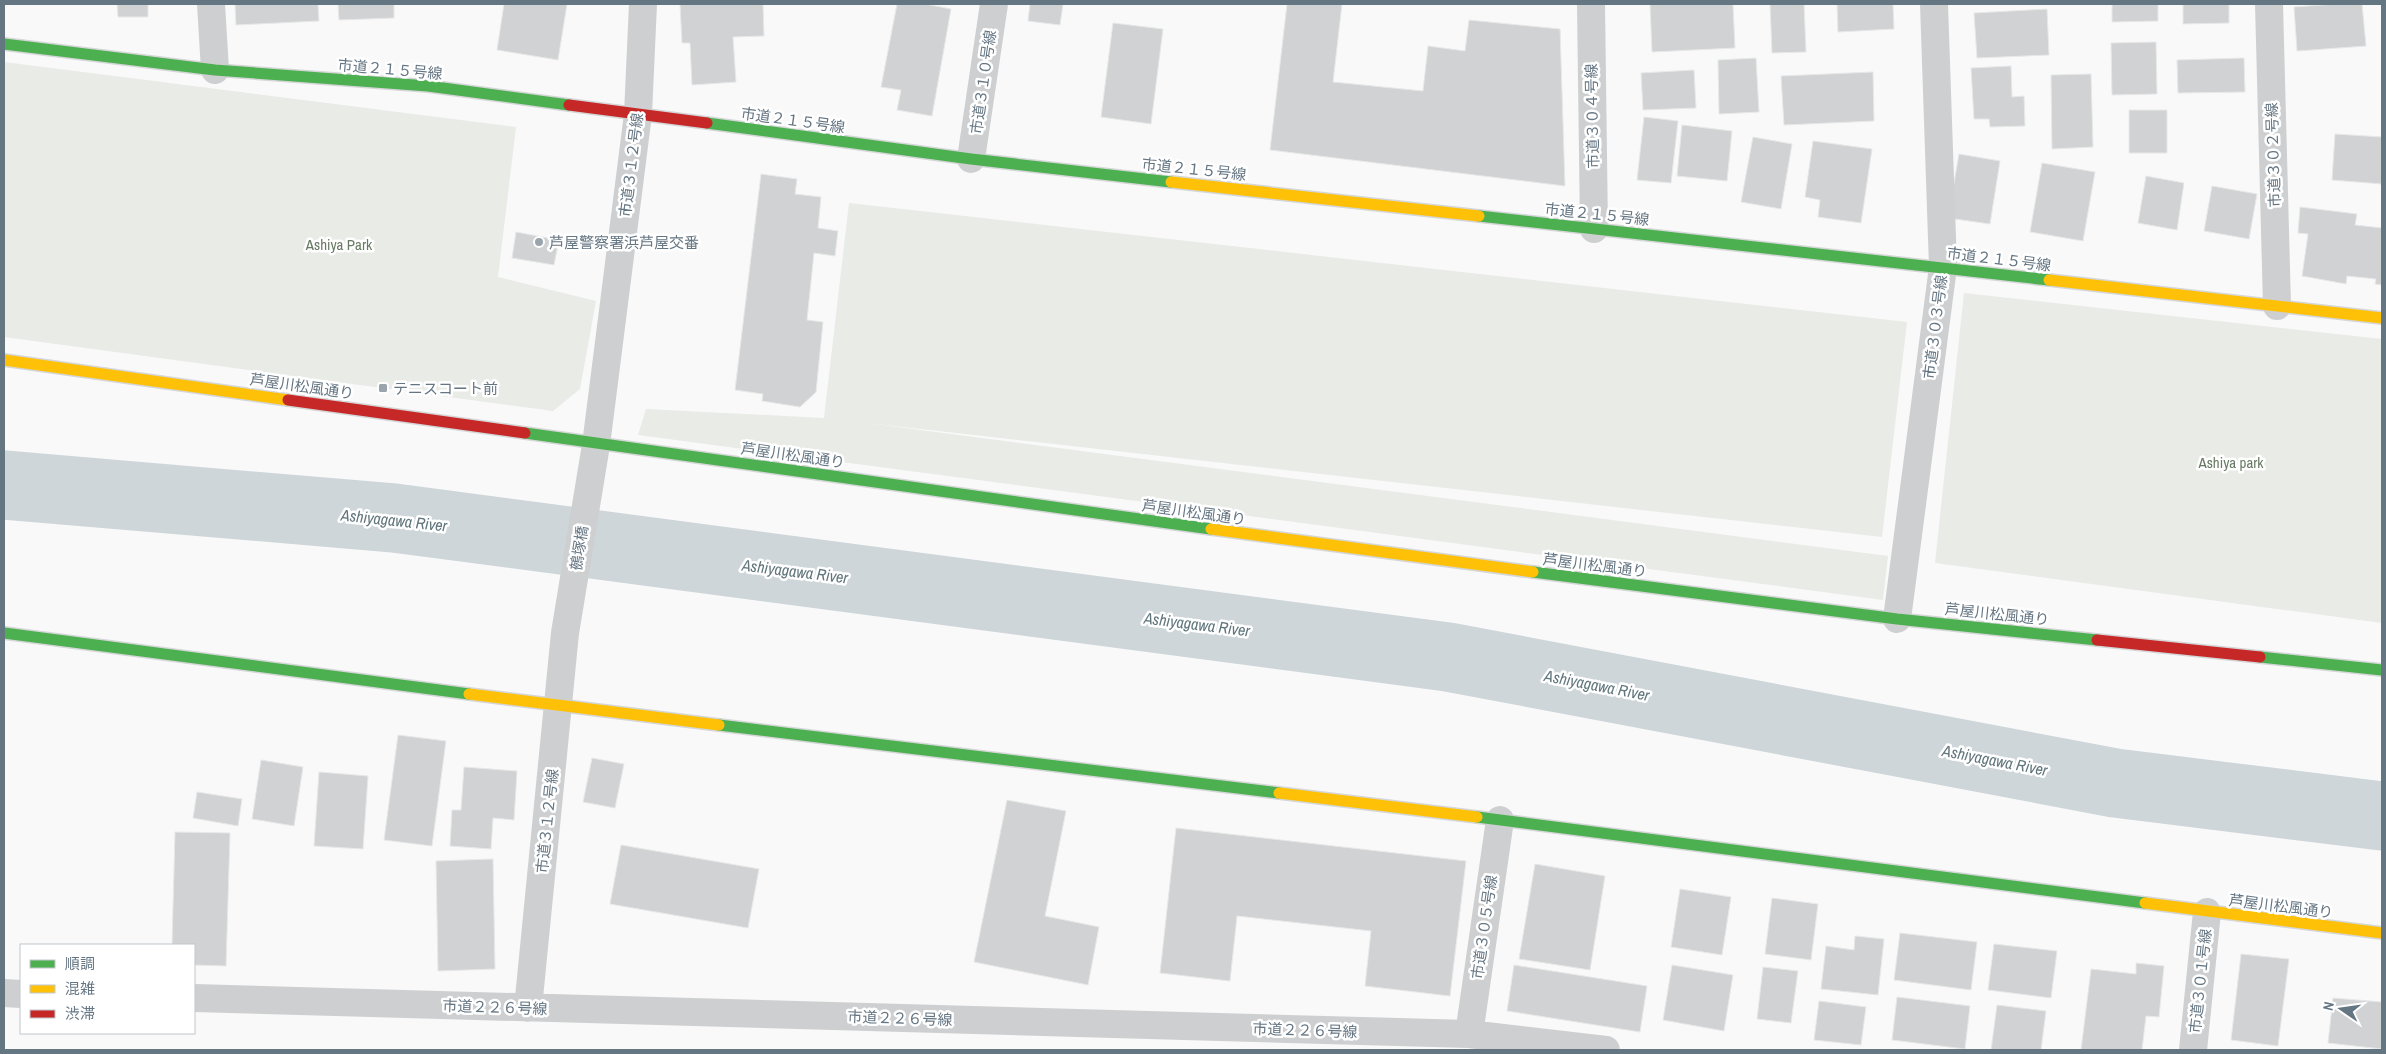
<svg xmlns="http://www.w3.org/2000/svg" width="2386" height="1054" font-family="'Archivo Narrow','Noto Sans JP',sans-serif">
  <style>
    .green { fill: #e8ebe6 }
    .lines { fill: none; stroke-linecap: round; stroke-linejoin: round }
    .river { stroke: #ced6d9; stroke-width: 69 }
    .building { fill: #d0d2d3; stroke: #e8e8e8 }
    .fast-casing { stroke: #d5d6d7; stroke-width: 14 }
    .slow-casing { stroke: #d5d6d7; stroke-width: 14 }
    .jam-casing { stroke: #d5d6d7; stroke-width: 14 }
    .street { stroke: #cecfd0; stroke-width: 28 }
    .fast { stroke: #4caf50; stroke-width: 11 }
    .slow { stroke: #ffc107; stroke-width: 11 }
    .jam { stroke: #c62828; stroke-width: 11 }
    .poi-dot { fill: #99a4ac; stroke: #fff; stroke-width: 2 }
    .labels { text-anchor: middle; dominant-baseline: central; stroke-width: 5; stroke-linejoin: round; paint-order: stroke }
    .street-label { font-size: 15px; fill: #657683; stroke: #fff }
    .poi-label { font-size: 15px; fill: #657683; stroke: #fff; text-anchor: start }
    .park-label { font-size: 15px; fill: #687a64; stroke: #fff }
    .water-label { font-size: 16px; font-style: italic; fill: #60757c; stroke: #fff }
  </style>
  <rect width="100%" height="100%" fill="#f9f9f9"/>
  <path class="green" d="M4,62l512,65 -18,150 98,24 -16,88 -27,22 -549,-74z
    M849,203l1058,119 -25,215 -1015,-114 1021,133 -5,44 -1245,-165 8,-26 178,9z
    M1964,293l418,46v284l-447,-60z"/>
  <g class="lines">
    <path class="river" d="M4,485l390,33 1054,139 667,126 267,33"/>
  </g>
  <path class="building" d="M117,4h31v13h-30z
    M235,4h83l1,17 -83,4z
    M338,4h56v14l-55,2z
    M504,4h63l-9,56 -61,-10z
    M680,4h83l1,32 -31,1 3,45 -44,3 -2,-42h-8z
    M897,4h28l26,5 -19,107 -35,-6 4,-20 -20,-3z
    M1030,4h33l-3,21 -32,-4z
    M1287,4h55l-9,78 90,9 5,-45 37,5 4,-31 91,9 5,157 -295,-36z
    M1650,4h83l2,44 -83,4z
    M1770,4h34l2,48 -34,1z
    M1837,4h56l1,25 -56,3z
    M2112,4h46v17l-46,1z
    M2183,4h46v19l-46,1z
    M2336,4h26l4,42 -69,5 -3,-44z
    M2047,9l2,46 -72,3 -3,-45z
    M1113,23l50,6 -12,95 -50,-7z
    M2156,42l1,52 -45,1 -1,-52z
    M1756,58l3,54 -40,2 -1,-54z
    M2244,58l1,34 -67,1 -1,-33z
    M2011,66l1,31 12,-1 1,30 -35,1 -1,-8h-15l-3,-51z
    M1694,70l2,38 -53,2 -2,-37z
    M1873,72l1,49 -90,4 -3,-49z
    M2091,74l2,73 -41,2 -1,-74z
    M2129,110h38v43h-38z
    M1644,117l34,4 -7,62 -34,-3z
    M1682,125l50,6 -5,50 -50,-5z
    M2335,134l47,3v47l-50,-4z
    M1753,137l39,7 -11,65 -40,-7z
    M1813,141l59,8 -11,74 -43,-6 2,-17 -15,-3z
    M1959,154l41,7 -10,63 -42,-6z
    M2042,163l53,9 -12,69 -53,-9z
    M761,174l36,5 -2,15 26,3 -3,31 20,3 -3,25 -21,-3 -7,67 16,2 -7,70 -16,15 -38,-6 1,-7 -28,-4z
    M2146,176l38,7 -7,47 -39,-7z
    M2212,186l45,8 -8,45 -45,-8z
    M2300,207l57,7 -2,11 27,3v57l-7,-1 1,-5 -29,-3 -1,8 -44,-8 6,-42 -10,-1z
    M516,232l43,8 -5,25 -42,-7z
    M398,735l48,6 -14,105 -48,-6z
    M592,758l32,6 -9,44 -32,-6z
    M261,760l42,7 -9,59 -42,-7z
    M464,767l53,4 -3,49 -21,-2 -2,31 -41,-3 2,-36h9z
    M319,772l49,4 -5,73 -49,-3z
    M197,792l45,7 -4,27 -45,-8z
    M1007,800l59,11 -21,105 54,11 -11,58 -114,-23z
    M1176,828l290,33 -16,135 -85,-10 6,-55 -134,-15 -7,65 -70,-8z
    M175,832l55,1 -4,133 -32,-1v-20h-22z
    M621,845l138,24 -11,59 -138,-24z
    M493,859l2,110 -57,2 -2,-110z
    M1535,864l70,12 -15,94 -71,-11z
    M1680,889l51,8 -9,58 -51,-8z
    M1772,898l46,6 -7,56 -46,-6z
    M1900,933l77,9 -6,48 -77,-10z
    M1855,936l29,3 -6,56 -57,-6 5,-43 28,4z
    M1994,944l63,7 -6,47 -63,-8z
    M2241,954l48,5 -11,87 -47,-6z
    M2136,963l28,3 -5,51 -13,-1 -4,34h-61l10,-81 45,5z
    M1514,965l133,21 -7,46 -133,-21z
    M1672,965l61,10 -9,56 -61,-11z
    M1763,967l35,4 -7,52 -34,-4z
    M1897,997l73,9 -5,43 -73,-9z
    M2333,998l49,4v47l-54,-6z
    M1819,1001l47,6 -5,38 -47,-5z
    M1997,1005l49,6 -5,39h-50z"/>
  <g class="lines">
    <defs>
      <path id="fast" d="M4,44l211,26 213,16 141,19
        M707,123l264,36 200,23
        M1479,216l570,64
        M525,433l686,96
        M1533,572l364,47 200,21
        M4,633l465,61
        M2260,657l122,13
        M719,725l560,68
        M1477,817l668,86"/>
      <path id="slow" d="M1171,182l308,34
        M2049,280l333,38
        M4,360l284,40
        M1211,529l322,43
        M469,694l250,31
        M1279,793l198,24
        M2145,903l237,30"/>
      <path id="jam" d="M569,105l138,18
        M288,400l237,33
        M2097,640l163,17"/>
    </defs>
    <use href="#fast" class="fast-casing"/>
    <use href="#slow" class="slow-casing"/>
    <use href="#jam" class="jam-casing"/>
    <path class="street" d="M211,4l4,66
      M1591,4l3,225
      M2269,4l8,302
      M971,159l23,-155
      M1897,619l46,-352 -9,-263
      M4,993l17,1
      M194,998l1275,36 137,16
      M528,1008l37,-375 31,-188 42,-331 5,-110
      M1469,1034l31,-214
      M2193,1050l14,-138"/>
    <use href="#fast" class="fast"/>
    <use href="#slow" class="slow"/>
    <use href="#jam" class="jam"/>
  </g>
  <g class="poi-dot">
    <circle cx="539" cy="242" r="5"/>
    <rect x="378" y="383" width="10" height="10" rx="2.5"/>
  </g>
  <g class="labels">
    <g class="street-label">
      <text transform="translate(390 69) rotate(5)">市道２１５号線</text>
      <text transform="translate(983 82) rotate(-82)">市道３１０号線</text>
      <text transform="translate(1592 116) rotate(-91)">市道３０４号線</text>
      <text transform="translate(793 120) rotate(8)">市道２１５号線</text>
      <text transform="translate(2273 155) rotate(-92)">市道３０２号線</text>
      <text transform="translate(631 165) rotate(-83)">市道３１２号線</text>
      <text transform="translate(1194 169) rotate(6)">市道２１５号線</text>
      <text transform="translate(1597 214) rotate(6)">市道２１５号線</text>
      <text transform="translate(1999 259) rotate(7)">市道２１５号線</text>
      <text transform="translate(1935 327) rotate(-83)">市道３０３号線</text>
      <text transform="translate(302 386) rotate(8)">芦屋川松風通り</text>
      <text transform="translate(793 455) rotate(8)">芦屋川松風通り</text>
      <text transform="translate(1194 512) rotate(8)">芦屋川松風通り</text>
      <text transform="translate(579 548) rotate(-81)">鵺塚橋</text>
      <text transform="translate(1595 565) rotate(7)">芦屋川松風通り</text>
      <text transform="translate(1997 614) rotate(6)">芦屋川松風通り</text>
      <text transform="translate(547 821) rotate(-84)">市道３１２号線</text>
      <text transform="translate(2281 906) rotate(7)">芦屋川松風通り</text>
      <text transform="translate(1484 927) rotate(-82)">市道３０５号線</text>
      <text transform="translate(2200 981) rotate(-84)">市道３０１号線</text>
      <text transform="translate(495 1007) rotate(2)">市道２２６号線</text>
      <text transform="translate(900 1018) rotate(2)">市道２２６号線</text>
      <text transform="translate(1305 1030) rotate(2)">市道２２６号線</text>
    </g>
    <g class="poi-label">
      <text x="549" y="242">芦屋警察署浜芦屋交番</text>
      <text x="393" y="388">テニスコート前</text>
    </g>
    <g class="park-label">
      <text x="339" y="244">Ashiya Park</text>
      <text x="2231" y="462">Ashiya park</text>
    </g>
    <g class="water-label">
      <text transform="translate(394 520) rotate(6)">Ashiyagawa River</text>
      <text transform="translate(795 571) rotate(7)">Ashiyagawa River</text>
      <text transform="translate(1197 624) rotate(7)">Ashiyagawa River</text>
      <text transform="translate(1597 685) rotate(11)">Ashiyagawa River</text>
      <text transform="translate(1995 760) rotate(11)">Ashiyagawa River</text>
    </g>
  </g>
  <rect width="2386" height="1054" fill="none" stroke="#657683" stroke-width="10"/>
  <rect x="20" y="944" width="175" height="90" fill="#ffffff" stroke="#c1c8cd"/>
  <rect x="30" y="960" width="25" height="8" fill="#4caf50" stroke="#c1c8cd"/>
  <text x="65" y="969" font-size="15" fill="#657683">順調</text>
  <rect x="30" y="985" width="25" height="8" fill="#ffc107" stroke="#c1c8cd"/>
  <text x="65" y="994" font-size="15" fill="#657683">混雑</text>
  <rect x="30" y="1010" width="25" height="8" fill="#c62828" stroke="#c1c8cd"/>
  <text x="65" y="1019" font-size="15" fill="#657683">渋滞</text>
  <g transform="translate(2341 1009) rotate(283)" stroke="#ffffff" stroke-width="4" paint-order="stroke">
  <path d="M0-4L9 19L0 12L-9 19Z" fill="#657683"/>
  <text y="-8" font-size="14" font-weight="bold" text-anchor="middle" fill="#657683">N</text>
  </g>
</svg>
